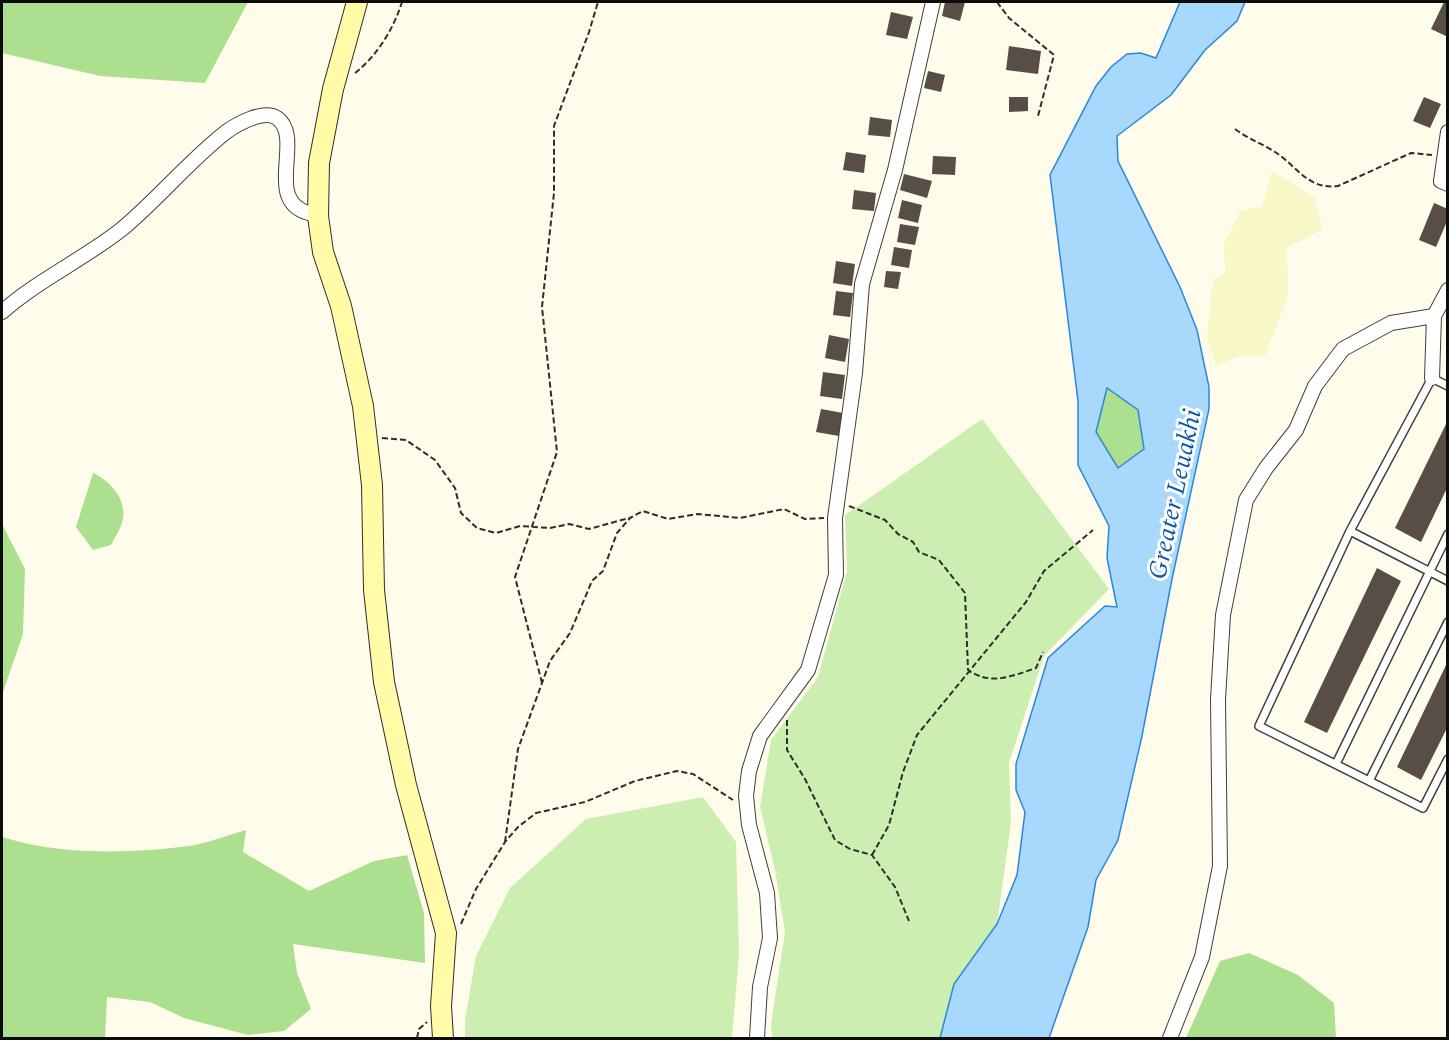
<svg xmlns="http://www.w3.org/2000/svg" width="1449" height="1040" font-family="Spectral,serif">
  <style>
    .farmland { fill: #f8f7c8 }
    .green { fill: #cceeb0 }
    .forest { fill: #ade08e }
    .water { fill: #a9d8fd; stroke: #2888db; stroke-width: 1.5; fill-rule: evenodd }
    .building { fill: #564e47 }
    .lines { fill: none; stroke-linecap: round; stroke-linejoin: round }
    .lane-casing { stroke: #3f3f3f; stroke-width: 10 }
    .street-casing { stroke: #3f3f3f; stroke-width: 16 }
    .secondary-casing { stroke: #2e2e2e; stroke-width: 22 }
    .path { stroke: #2e2e2e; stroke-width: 2; stroke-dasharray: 6 3; stroke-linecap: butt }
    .lane { stroke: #fff; stroke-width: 7 }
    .street { stroke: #fff; stroke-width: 14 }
    .secondary { stroke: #fffba6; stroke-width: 20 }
    .labels { text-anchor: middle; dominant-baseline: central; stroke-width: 6; stroke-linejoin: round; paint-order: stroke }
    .water-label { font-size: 26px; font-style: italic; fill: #0958aa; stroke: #fff }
  </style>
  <rect width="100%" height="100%" fill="#fffceb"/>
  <path class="farmland" d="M1272,171l42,26 9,32 -36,19 1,48 -23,60 -23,-1 -26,11 -9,-29 6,-58 13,-6 -3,-26 17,-36 22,-5z"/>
  <path class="green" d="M982,419l127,170 -65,67 -35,107 2,60 -14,101 -43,60 -14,54h-168l-1,-14 14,-92 -10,-62 -15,-63 11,-67 47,-63 29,-106 -2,-56z
    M703,797l33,45 3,113 -7,83h-267v-18l11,-64 34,-68 76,-69z"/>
  <path class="forest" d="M2,2h246l-43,81 -105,-7 -98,-23z
    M1107,388l31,22 6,40 -26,18 -22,-36z
    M93,473c17,8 33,25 30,45 -1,9 -8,19 -12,27l-18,5 -17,-23z
    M2,524l23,45 -2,65 -21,61z
    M246,830l-3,22 66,39 65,-30 33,-6 17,58 1,50 -132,-19 4,29 14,36 -27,22 -36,4 -64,-17 -34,-16 -43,-5 -2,41h-103v-201c58,18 126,17 187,9 19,-3 39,-11 57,-16z
    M1249,953l49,22 36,28 2,35h-150l34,-77z"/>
  <path class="water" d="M1180,2h65l-8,19 -32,29 -34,45 -54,41 1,25 62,126 17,43 12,57v22l-37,170 -30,157 -24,104 -22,40 -8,47 -39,111h-109l14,-54 43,-60 20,-49 8,-63 -9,-22v-26l32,-106 57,-52 12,1 -10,-49 2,-32 -31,-61v-64l-28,-226 46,-89 15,-19 16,-13 14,-1 15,5zM1107,388l31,22 6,39 -26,19 -22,-36z"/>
  <path class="building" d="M945,2h20l-5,19 -18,-5z
    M1444,2h4v35l-17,-8z
    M891,12l22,5 -6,22 -21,-4z
    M1009,46l32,5 -3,23 -32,-4z
    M928,71l17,4 -4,17 -17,-4z
    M1009,97h19v14l-19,1z
    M1424,97l17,7 -11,24 -17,-7z
    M870,117l22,3 -2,17 -22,-2z
    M846,152l20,3 -2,18 -21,-3z
    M933,156l23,1 -1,18 -23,-1z
    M904,174l28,7 -5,17 -27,-8z
    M854,190l22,3 -2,18 -22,-2z
    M902,200l20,5 -4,18 -20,-5z
    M1434,203l14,6v10l-12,28 -17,-7z
    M900,224l19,3 -4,18 -18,-3z
    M894,247l18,3 -3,18 -18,-3z
    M836,261l19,3 -3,22 -19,-3z
    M886,271l15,1 -3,17 -14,-2z
    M836,291l17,2 -3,24 -17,-2z
    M829,335l20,4 -4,23 -20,-4z
    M823,372l22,3 -3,24 -22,-3z
    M821,409l22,4 -4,23 -23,-4z
    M1448,420v66l-27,56 -26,-14z
    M1377,568l24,13 -74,152 -23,-11z
    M1448,661v65l-27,54 -24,-13z"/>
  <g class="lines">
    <defs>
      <path id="lane" d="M1448,386l-16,-8 -82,153 -91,195 164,82 25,-49
        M1350,531l98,50
        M1336,764l112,-230
        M1369,781l79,-159"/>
      <path id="street" d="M1448,132l-7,49 7,3
        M2,312c36,-32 82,-53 120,-83 36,-30 67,-68 104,-97 11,-8 38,-23 51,-14 26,18 -9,75 24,92 5,3 12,4 17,6
        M1432,378l2,-62 14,-26
        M757,1038l3,-51 10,-49 -3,-45 -18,-68 -3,-29 3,-25 11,-35 48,-66 28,-95 -1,-57 20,-145 7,-89 33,-114 38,-168
        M1170,1038l32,-81 18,-91 -2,-167 5,-84 23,-115 20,-32 30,-38 19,-44 28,-37 48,-26 43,-7"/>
      <path id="secondary" d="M357,2l-24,87 -14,74 -1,53 5,36 18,54 22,100 9,79 2,105 10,92 22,103 40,148 -5,73 2,32"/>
    </defs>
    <use href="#lane" class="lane-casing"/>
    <use href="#street" class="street-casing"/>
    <use href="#secondary" class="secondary-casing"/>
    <path class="path" d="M997,2l12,16 45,37 -16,61
      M355,73c22,-17 39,-45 47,-71
      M1235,129c13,10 28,15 40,23 23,15 33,38 63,34l73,-33 21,2
      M382,438l24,2 29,20 20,28 6,25 16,15 19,5 24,-7 30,2 19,-4 20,5 40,-11
      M849,506l36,14 13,14 15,8 6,10 20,8 26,33 3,77c23,16 44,6 68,-2l7,-16
      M542,683l-27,-106 42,-125 -15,-145 12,-114v-67l35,-94 9,-30
      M787,720v30l18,29 30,61 15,9 22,6 23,32 14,34
      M505,842l13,-93 32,-88 20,-28 22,-52 11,-10 14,-38 13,-15 13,-7 25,8 30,-5 42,4 44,-9 21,10 19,-1
      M872,855l17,-30 14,-53 14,-37 109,-133 18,-31 49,-41
      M461,924l15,-35 29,-47 13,-15 18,-14 49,-11 50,-21 42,-10 16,3 40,26
      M417,1038l2,-9 8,-7"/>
    <use href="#lane" class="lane"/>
    <use href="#street" class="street"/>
    <use href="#secondary" class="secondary"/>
  </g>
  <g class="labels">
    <g class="water-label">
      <text transform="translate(1175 494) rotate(-78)">Greater Leuakhi</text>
    </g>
  </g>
  <rect width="1449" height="1040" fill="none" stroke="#0c0c0c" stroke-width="6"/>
</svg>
